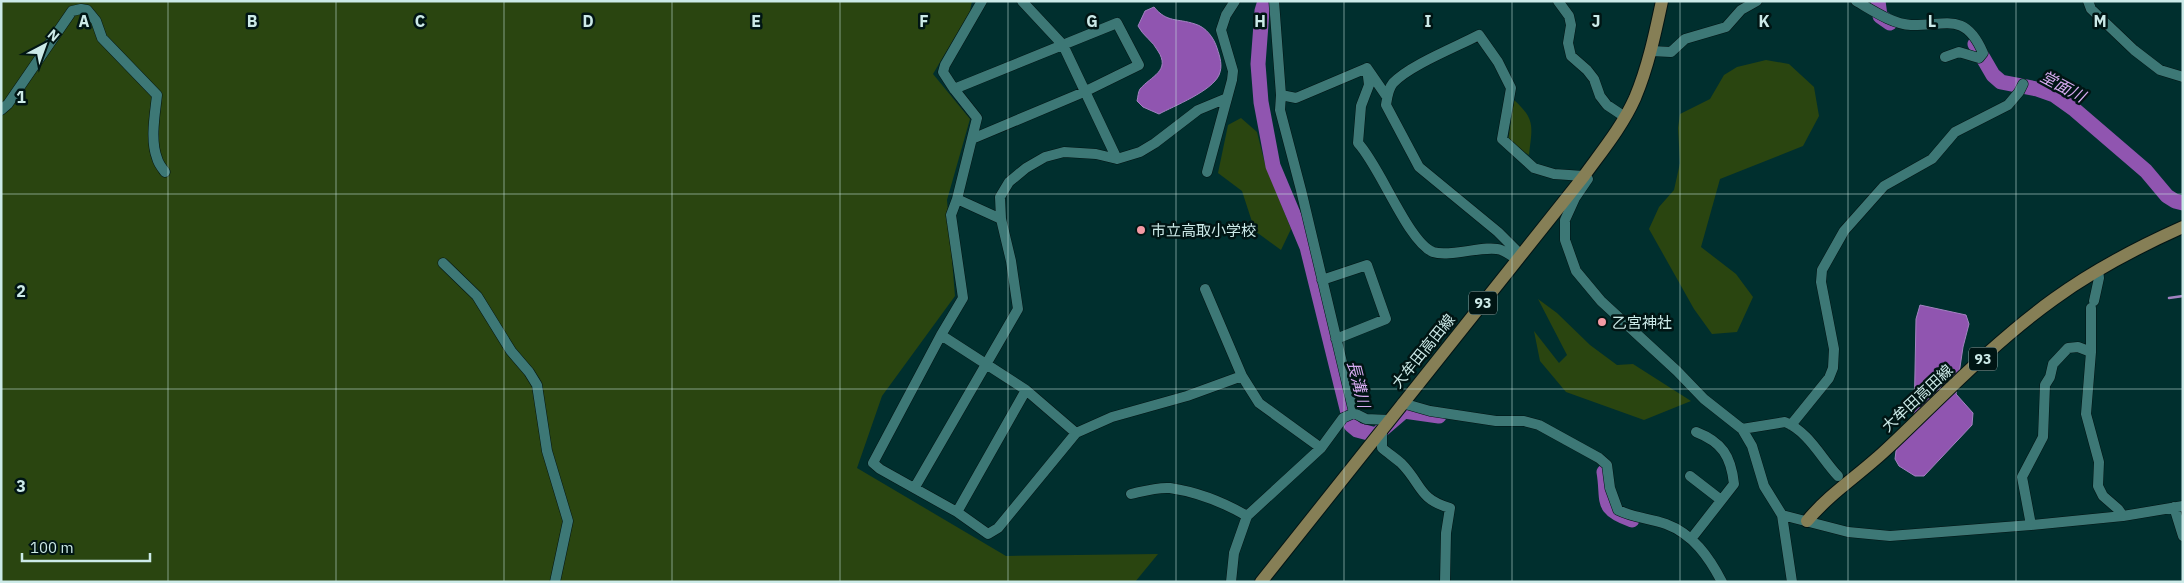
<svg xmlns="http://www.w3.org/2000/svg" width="2184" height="583" font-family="'IBM Plex Sans','Noto Sans JP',sans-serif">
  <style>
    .green { fill: #2a4510 }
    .water { fill: #9055b0; stroke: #a282c1 }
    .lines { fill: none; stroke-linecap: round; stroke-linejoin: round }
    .stream { stroke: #a282c1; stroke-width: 2.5 }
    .river { stroke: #9055b0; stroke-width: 15 }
    .minor-casing { stroke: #031414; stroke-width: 11 }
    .major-casing { stroke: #031414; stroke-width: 14 }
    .minor { stroke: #3d7876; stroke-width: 10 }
    .major { stroke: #867f56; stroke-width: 12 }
    .grid { fill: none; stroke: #cceae8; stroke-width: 1; stroke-opacity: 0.55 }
    .poi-dot { fill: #f49aa4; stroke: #001514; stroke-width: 2 }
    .labels { text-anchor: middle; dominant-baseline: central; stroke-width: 5; stroke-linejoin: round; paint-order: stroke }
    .shield { fill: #001514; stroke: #8faaa8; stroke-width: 1 }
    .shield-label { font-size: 14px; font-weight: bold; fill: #cceae8 }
    .poi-label { font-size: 15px; fill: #cceae8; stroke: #001514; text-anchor: start }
    .street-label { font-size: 15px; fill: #cceae8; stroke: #001514 }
    .water-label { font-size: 16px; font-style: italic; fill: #d7abf1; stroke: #001514 }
    .grid-label { font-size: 16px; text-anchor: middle; font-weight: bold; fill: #cceae8; stroke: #001514; stroke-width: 5; stroke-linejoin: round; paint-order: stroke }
  </style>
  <rect width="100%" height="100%" fill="#002f2e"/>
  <path class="green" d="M1,1h971l-2,10 -37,63 37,45 -23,81 8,96 -73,100 -25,72 149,88 152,-2 -23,28h-1134z
    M1766,60l23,4 25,23 5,29 -16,30 -83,33 -19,68 35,27 17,23 -16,35 -25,2 -18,-25 -45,-80 10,-22 15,-17 6,-27 -2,-35 2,-14 30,-15 14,-24 13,-8z
    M1514,100c22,20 18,27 15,55l-21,-13z
    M1241,118l16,14 8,32 26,65 -10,21 -26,-19 -13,-40 -24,-18 10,-48z
    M1538,299l19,14 33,32 27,20 16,-1 58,37 -47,19 -78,-28 -26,-31 -6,-30 25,32 8,-8z"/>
  <path class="water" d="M1154,7c13,16 23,11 41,17 11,3 19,14 22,24 3,9 6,18 2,27 -7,16 -45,31 -60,39l-16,-7 -6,-6c1,-4 1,-9 3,-12 11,-13 31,-18 18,-38 -5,-10 -15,-15 -20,-25l7,-15z
    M1920,305l46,10 3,9 -6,23 -7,47 17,19 -1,12 -48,51h-9l-16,-10 -4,-7 2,-16 17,-21 2,-103z"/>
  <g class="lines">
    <path class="stream" d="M2169,298l14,-2"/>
    <path class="river" d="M1265,1l-3,10 -4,53 3,38 12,64 34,81 44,178 6,5 19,5 28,-24 35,5
      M1878,1l2,15 10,7
      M1975,44l18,31 8,7 36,7 17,6 21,15 71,61 21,25 8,5 8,2
      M1604,472c5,30 -5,36 28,48"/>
    <defs>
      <path id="minor" d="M982,1l-37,64 -2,7 11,17 23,29 -20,81 -6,16 12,83 -22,37 -68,128 7,6 77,43 31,22 10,-6 78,-95 36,-16 75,-21 55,-20
        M1022,1l41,44 54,114
        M1274,1l7,94 -1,15 21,80 53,223
        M1558,1l11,15 2,9 -3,18 3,13 16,14 7,9 6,17 7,9 18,12
        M1856,1c16,9 36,23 55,24 34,1 54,-14 72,28l-4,5 -20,-6 -14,5
        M2088,1l3,8 43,41 26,20 23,7
        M1651,51l20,1 14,-13 41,-12 15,-17 16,-9
        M1367,68l2,17 -8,21 -3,37c22,23 50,99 75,109 17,6 54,-8 68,-2 6,2 11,6 17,10
        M954,89l163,-66 22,42 -55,27 -112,47
        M1281,95l15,3 71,-30 20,29
        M1,110l7,-6 64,-93 9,-2 6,1 9,11 6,17 55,57c-2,19 -7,45 0,63 1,5 5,10 8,14
        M1207,172l25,-92 1,-9 -12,-41 5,-15 9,-14
        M957,199l44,20
        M1521,255l-23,-23 -79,-65 -33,-62c1,-7 2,-16 7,-22 17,-18 63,-36 86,-48l19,27 13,26 -9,51 32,29 20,6 30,2 4,3 -13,19 -10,22v20l11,31 25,30 76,70 27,28 38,30 10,17 12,40 18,29 10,67
        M443,263l34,33 34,55 18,21 8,13 10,66 21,70 -13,61
        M1322,280l45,-15 19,54 -50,20
        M1205,289l37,87 17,27 62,45
        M2094,301l5,-23 -1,-8
        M2091,308v44l-5,62 13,48 -1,24 5,10 15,13 5,7
        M941,335l85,55 50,43
        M1402,403l28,8 66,10h28l15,4 60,33 8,7 3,23 8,22c16,8 31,8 48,14 27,10 43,33 56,58
        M1354,413l12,6 23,1
        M1791,425l38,-47 4,-10 1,-19 -13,-67 1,-12 22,-39 40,-45 48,-27 23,-27 53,-27 11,-13 4,-8
        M1382,429v19c6,5 13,10 19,15 21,21 17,36 49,45l-4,25 -1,49
        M1742,429l43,-7c24,10 36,36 53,54
        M1690,476l31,24
        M915,487l103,-178 -7,-48 -10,-42 -1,-22 9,-15 17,-14 19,-11 19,-5 32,2 21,5 23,-7 15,-9 43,-33 29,-12
        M1131,494c13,-3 26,-7 39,-6 27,4 53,14 77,28
        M2174,507l9,29
        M957,512l69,-122
        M1782,515l66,17 42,4 141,-11 92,-9 60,-10
        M2031,525l-9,-48 21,-40 2,-52 5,-8 3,-13 15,-16 10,-1 13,5
        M1691,539l43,-55c-3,-28 -12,-42 -38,-52
        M1231,582l3,-29 13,-37 74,-68 22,-30 11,-5"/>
      <path id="major" d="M1807,521c23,-28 55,-48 81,-73 54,-51 106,-106 166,-149 40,-29 84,-52 129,-72
        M1261,582l323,-406c18,-25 38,-49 51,-78 13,-31 20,-64 27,-97"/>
    </defs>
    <use href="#minor" class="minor-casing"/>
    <use href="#major" class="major-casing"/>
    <use href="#minor" class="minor"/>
    <use href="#major" class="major"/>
  </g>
  <path class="grid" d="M168,1v581M336,1v581M504,1v581M672,1v581M840,1v581M1008,1v581M1176,1v581M1344,1v581M1512,1v581M1680,1v581M1848,1v581M2016,1v581M1,194h2182M1,389h2182"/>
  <g class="poi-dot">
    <circle cx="1141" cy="230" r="5"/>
    <circle cx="1602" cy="322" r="5"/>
  </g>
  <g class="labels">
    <g class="shield">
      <rect x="1469" y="291.5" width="28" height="23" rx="4"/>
      <rect x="1969" y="347.5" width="28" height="23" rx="4"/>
    </g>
    <g class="shield-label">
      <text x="1483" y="303">93</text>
      <text x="1983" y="359">93</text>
    </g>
    <g class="poi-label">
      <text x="1151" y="230">市立高取小学校</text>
      <text x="1612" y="322">乙宮神社</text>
    </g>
    <g class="street-label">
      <text transform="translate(1423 351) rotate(-51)">大牟田高田線</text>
      <text transform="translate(1917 398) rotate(-43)">大牟田高田線</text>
    </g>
    <g class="water-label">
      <text transform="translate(2063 86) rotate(28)">堂面川</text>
      <text transform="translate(1359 384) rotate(76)">長溝川</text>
    </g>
  </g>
  <g class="grid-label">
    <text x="84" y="27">A</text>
    <text x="252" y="27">B</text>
    <text x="420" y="27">C</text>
    <text x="588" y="27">D</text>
    <text x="756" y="27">E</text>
    <text x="924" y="27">F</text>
    <text x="1092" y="27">G</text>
    <text x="1260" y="27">H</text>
    <text x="1428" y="27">I</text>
    <text x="1596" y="27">J</text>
    <text x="1764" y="27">K</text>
    <text x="1932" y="27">L</text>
    <text x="2100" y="27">M</text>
    <text x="21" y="103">1</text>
    <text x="21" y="297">2</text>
    <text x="21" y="492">3</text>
  </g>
  <rect width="2184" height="583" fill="none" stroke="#cceae8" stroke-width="5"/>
  <g transform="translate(45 45) rotate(41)" stroke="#001514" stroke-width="4" paint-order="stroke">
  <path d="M0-4L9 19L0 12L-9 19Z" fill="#cceae8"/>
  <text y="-8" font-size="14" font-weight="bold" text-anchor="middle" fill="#cceae8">N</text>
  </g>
  <path d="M22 553v8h128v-8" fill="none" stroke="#cceae8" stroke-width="2.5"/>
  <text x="30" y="553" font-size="15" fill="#cceae8" stroke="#001514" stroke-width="4" paint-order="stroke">100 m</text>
</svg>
